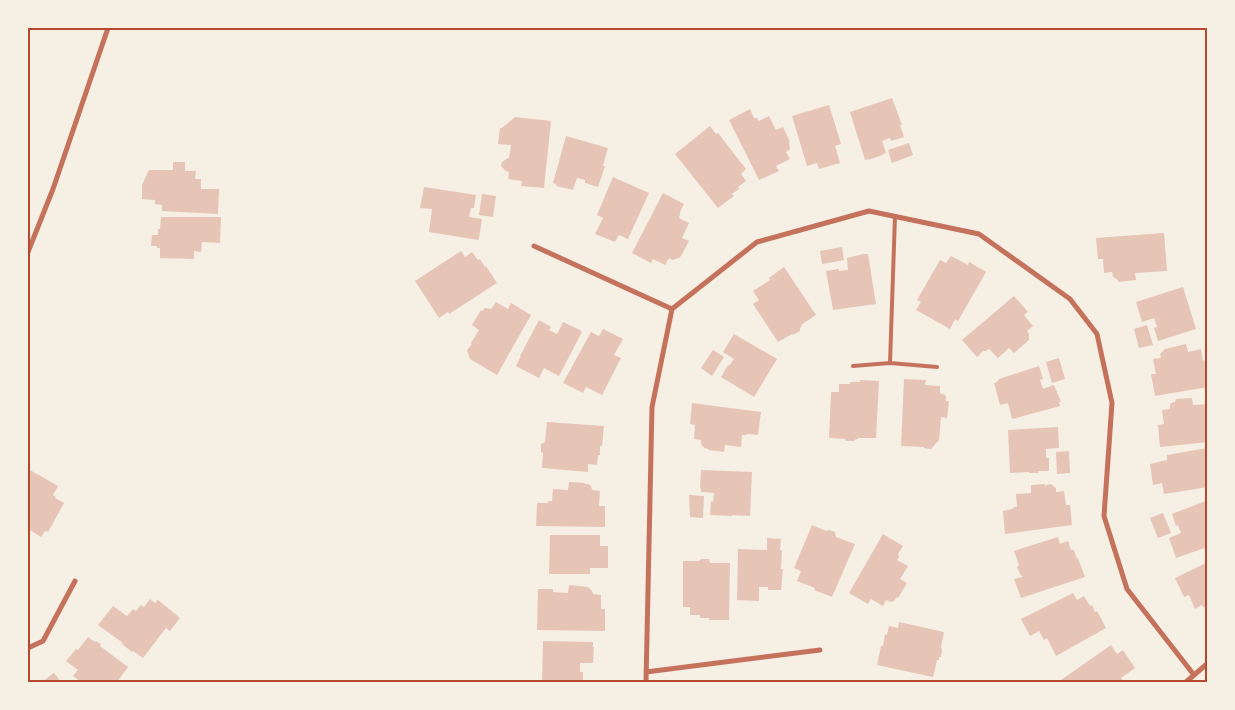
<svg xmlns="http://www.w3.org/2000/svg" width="1235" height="710" font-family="'Crimson Pro',serif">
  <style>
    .building { fill: #e6c5b7 }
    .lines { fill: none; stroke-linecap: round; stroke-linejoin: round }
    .service { stroke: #c5725c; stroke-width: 4 }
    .minor { stroke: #c5725c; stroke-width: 5 }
    .neatline { fill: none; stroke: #b5482f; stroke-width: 2 }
  </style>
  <rect width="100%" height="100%" fill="#f6efe4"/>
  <path class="building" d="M892,98l10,27h-2l4,12 -13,4 -1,-3 -8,3 4,12 -3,1v1l-15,5v-1l-3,1 -15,-48z
    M829,105l12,39 -6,2 5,17 -21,6 -2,-6 -10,3 -15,-50z
    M750,109l4,9h3l2,3 10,-5 7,14 7,-3 7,15h-1l1,7 -4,3 4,7 -14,7 3,5 -20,9 -30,-60z
    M515,117l36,4 -7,67 -23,-2 1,-5 -14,-2 1,-7 -3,-1 -5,-5 1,-4 6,-4h1l2,-13 -13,-1 2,-16h2z
    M710,126l6,8 2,-1 28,36 -5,5 5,7 -8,6 1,2 -7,5 2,2 -16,12 -43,-54z
    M566,136l42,12 -5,18h2l-7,21 -13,-4v-3l-8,-2 -4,12 -17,-4 1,-1 -4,-2z
    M909,143l4,12 -21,8 -4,-13z
    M173,162h12v9h11l-1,8h6v10h18l-1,25 -56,-3v-6l-7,-1v-4l-13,-1v-14l7,-15h24z
    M613,177l36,16 -21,46 -9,-4 -4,7 -20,-8 8,-16 -6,-3z
    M424,187l52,8 -2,13h-3l-2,9 13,2 -3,19 -1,2 -49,-8 3,-23 -12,-1z
    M663,193l21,11 -4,8v2l-1,4 10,5 -7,15 7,3 -8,15 -2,2 -7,2 -3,-2 -4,7 -12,-6 -2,4 -19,-10z
    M482,194l14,2 -3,21 -14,-2z
    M161,217h60l-1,26 -18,-1 -1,10 -7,-1v8l-34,-1v-10h-3v-2h-6l1,-11h6v-6h2z
    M1164,233l3,38 -32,2 1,7 -18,2v-2l-5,-3 -1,-5 -8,1 -1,-14h-5l-2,-21z
    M842,247l2,13 -22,4 -2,-13z
    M461,251l4,6 7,-5 6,8 2,-1 5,8 1,-1 11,17 -48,31 -1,-2 -9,6 -24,-37z
    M863,254h5l8,50 -43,6 -7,-39 13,-2v2l9,-1 -1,-12z
    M951,256l17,9 1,-3 17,10 -28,49 -3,-2 -5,10 -34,-19 5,-8 -4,-2 23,-40 6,3z
    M784,267l32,48 -15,10 1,1 -2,2v3l-7,4 -1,-1 -14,8 -25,-38 6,-4 -6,-9 17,-11 -1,-2z
    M1183,287l13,42 -38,12 -4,-13 3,-1 -3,-9 -12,4 -6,-20z
    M1014,296l14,16 -4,3 9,11 -6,5 2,3v6l-15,13 -5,-5 -11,10 -9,-9 -3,2h-3l-6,6 -15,-17z
    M496,302l12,7 3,-6 20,12 -34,60 -27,-16 -3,-9 5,-6 -1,-1 8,-13 -7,-5 9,-15 1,1 3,-3 6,1z
    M539,320l12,7 -2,3 8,4 6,-12 17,8 2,2 -23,44 -15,-8 -5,10 -23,-12 5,-10h-1z
    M1147,325l6,20 -14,3 -5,-19z
    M603,329l20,10 -9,16 7,3 -19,37 -16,-8 -3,6 -20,-10 28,-51 8,4z
    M734,334l43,25 -23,38 -33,-20 7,-12 1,1 5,-7 -11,-7z
    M1186,344l2,8 13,-3 2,12 5,1v25l-53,9 -4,-22h5l-3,-15 8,-1 -1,-4 5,-5z
    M713,350l11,7 -12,19 -11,-8z
    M1059,358l6,21 -13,4 -6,-21z
    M1039,366l4,13 -3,1 3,9 11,-4 7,17h-2l1,4 -48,13 -4,-16 -8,2 -6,-22h2l3,-4z
    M904,379l22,1 -1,5 15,1v7l5,2 1,2v4h3l-2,17 -6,-1 -2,23 -8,9 -7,-1v-1l-23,-1z
    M860,380l19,1 -3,57h-18v1h-2l-2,2h-8l-1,-2 -16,-1 2,-46h8v-8h11v-2h10z
    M1192,398l1,7 15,-1v38l-48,5 -2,-22 6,-1 -2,-14 8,-1v-5l3,-2h2l1,-3z
    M692,403l69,9 -3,23 -10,-1 -2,1h-4l-1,12 -16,-2 -1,7 -16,-2 1,-1 -5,-1 -3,-4v-4l-7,-1 1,-14 -5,-1z
    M547,422l57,4 -2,20h-2v9h-2l-1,10 -9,-1v8l-46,-4 1,-15 -2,-1v-8l4,-2z
    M1058,427l1,21 -13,1v9h3v13h-11l1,2h-10v-1l-19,1 -2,-43z
    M1207,448l1,39 -44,7 -2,-11 -9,2 -3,-21 17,-4v-5z
    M1069,451l1,22 -13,1 -1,-22z
    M28,469l30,17 -5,9 3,2 -1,1 9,5 -16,29 -3,-1 -4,6 -13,-8z
    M701,470l51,2 -2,44 -18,-1v1l-22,-1 1,-14 2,1 1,-9 -13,-1v-4h-1z
    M569,482l16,1v1h3l3,2 1,4 8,1 -1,15h6v21l-69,-1 1,-23h10l2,-2h3l1,-12 15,1z
    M1045,484v4l1,-3 5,-1 5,4v4l8,-1 2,14h4l2,20 -67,9 -2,-23 9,-2 2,-2h3l-1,-13 15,-1v-8z
    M689,495l15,1 -1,22 -13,-1z
    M1208,500v47l-32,11 -7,-20 12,-5 -3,-8 -2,1 -4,-12z
    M1163,513l8,20 -13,5 -8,-20z
    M812,525l14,6 3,-1 6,2 1,5 19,7 -23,53 -18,-7 1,-2 -18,-7 4,-10 -7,-3z
    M883,534l20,12 -5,8 1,3 -2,3 11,6 -8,13 7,4 -9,15 -1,-1 -3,4 -3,1 -5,-2 -3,6 -12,-7 -3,5 -19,-11z
    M550,535h50v11h8v22h-18v6h-41z
    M1058,537l2,7 8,-3 3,9h3l3,9 1,-1 7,19 -64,21 -7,-19 9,-2 -3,-3 -3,-7 2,-2 -5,-14z
    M767,538l14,1 -1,11h2l-1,19h2l-2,21h-13v-3h-9v14l-22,-1 1,-51 29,1z
    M701,559h8l1,4h20l-1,57h-20v-2h-9v-3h-10v-8h-7v-46h16z
    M1208,562v47l-5,-2 -1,-2 -7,4 -6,-14 -5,2 -9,-19z
    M569,585l19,2 4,4 1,3 8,1v14h4v22l-68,-1 1,-41h15v3l15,1z
    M1073,593l4,7 7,-4 6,10 2,-1 3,7 2,-1 9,17 -50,28 -9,-18 -3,2 -5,-9 -9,5 -9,-17z
    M150,599l5,4 3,-3 22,18 -10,13 -4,-3 -23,30 -10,-7 -1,1 -10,-8 1,-1 -25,-18 15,-19 14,10 6,-7 3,2 5,-6 3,2z
    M899,622l45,10 -3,15 1,3 -1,7h-2v3h-2l-4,17 -56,-12 4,-19h2l2,-12 2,1 2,-9 9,2z
    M88,637l7,5 1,-1 5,3 -1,2 28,21 -11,15h-36l-8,-6 5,-6 -12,-9 10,-12 2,1z
    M543,641l50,1v5h1l-1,16h-13v9h3v10h-41z
    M1111,645l6,9 6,-4 12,18 -14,10 3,4h-61l-2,-2z
    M54,673l5,6 -1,1 1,2h-17z"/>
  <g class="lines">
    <path class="service" d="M895,216l-5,147 47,4
      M853,366l37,-3"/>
    <path class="minor" d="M534,246l138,63
      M28,252l25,-63 55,-161
      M28,648l15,-7 32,-60
      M646,672l174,-22
      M646,682l6,-275 20,-98 85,-67 112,-31 110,23 91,65 27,35 15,69 -8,113 23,73 67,86
      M1186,682l22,-19"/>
  </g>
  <rect width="1235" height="710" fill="none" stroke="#f6efe4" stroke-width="58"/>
  <rect x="29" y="29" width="1177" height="652" class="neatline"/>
</svg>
